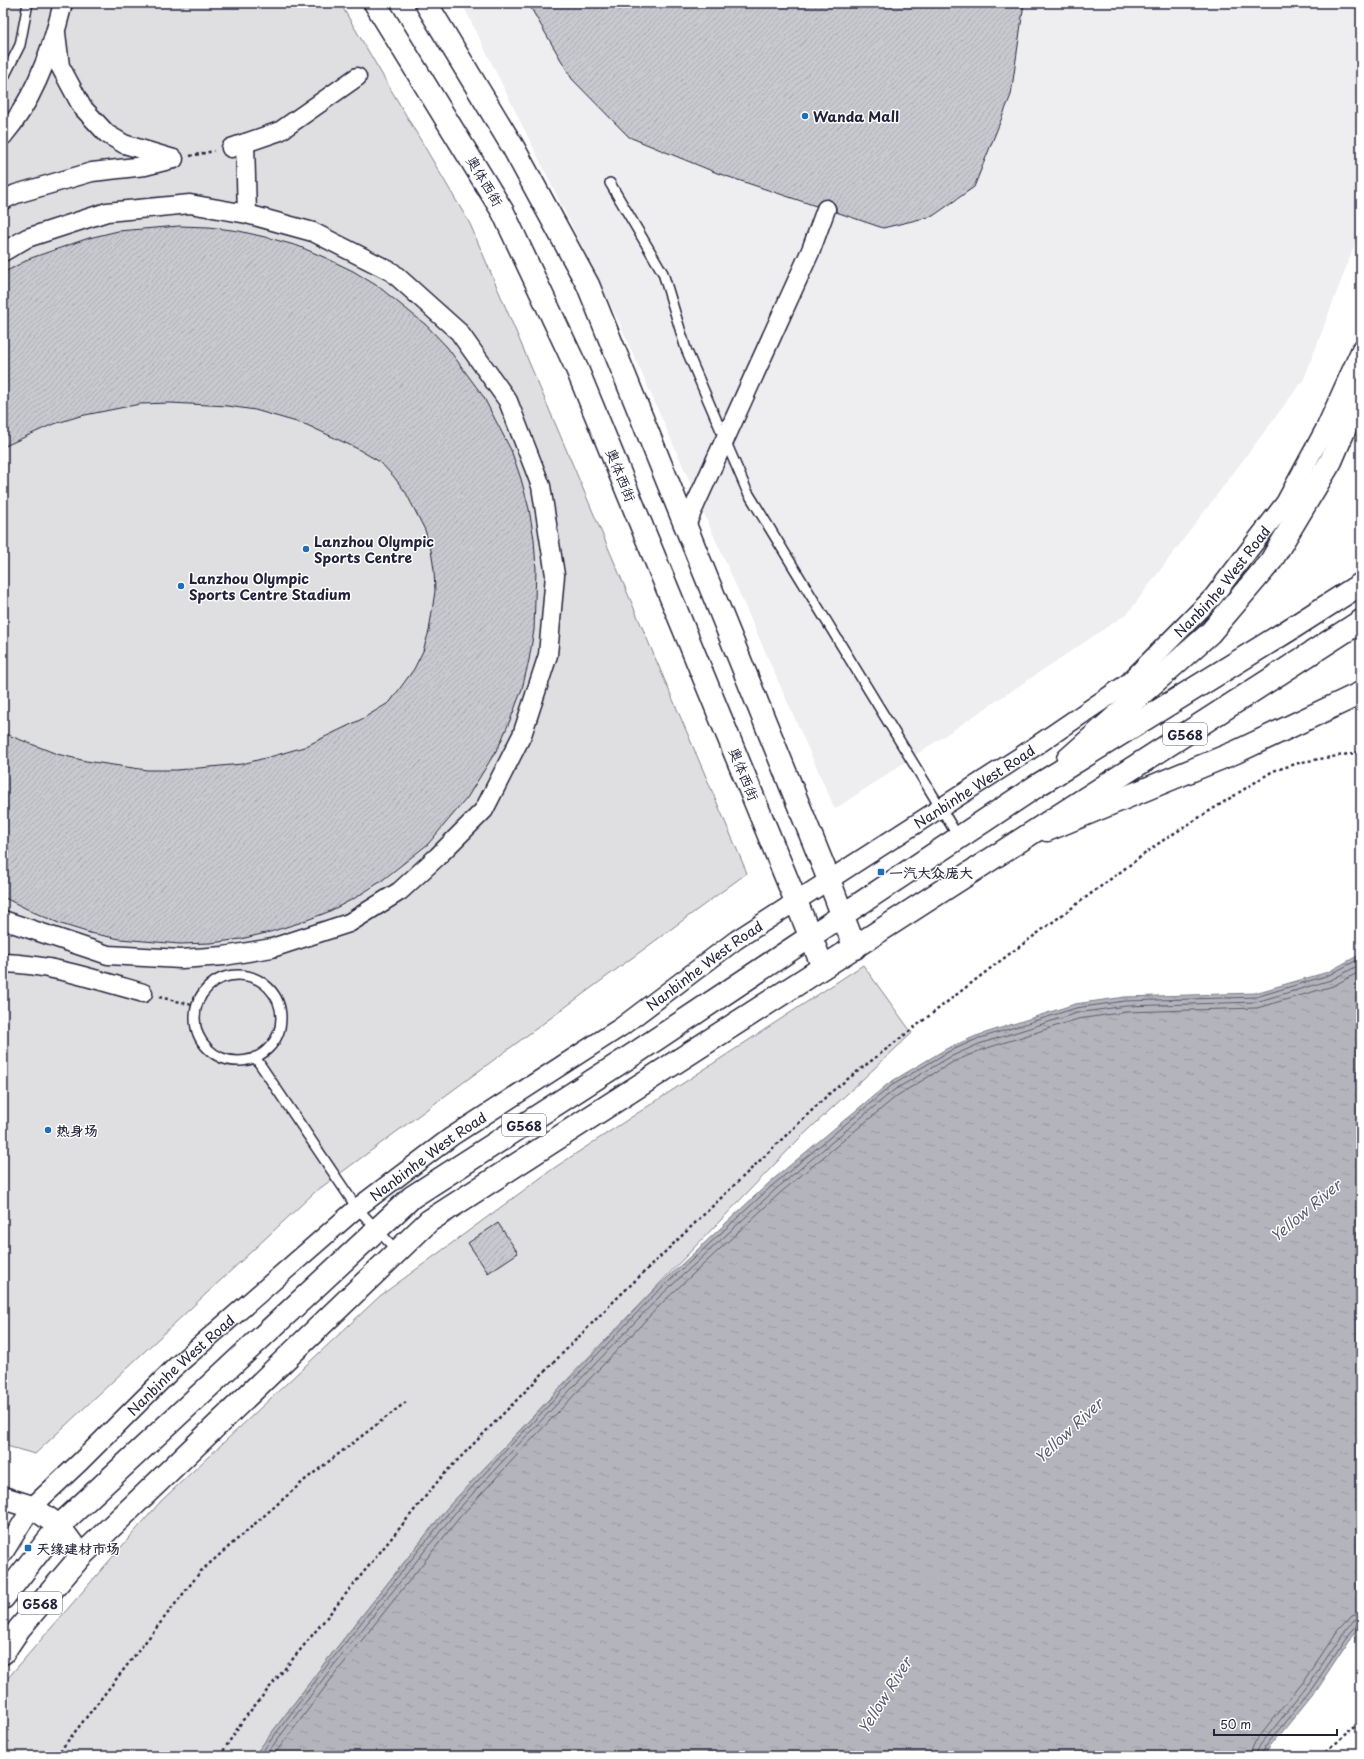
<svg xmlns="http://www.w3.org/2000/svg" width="1364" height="1759" font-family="'Playpen Sans','LXGW WenKai TC',sans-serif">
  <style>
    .built { fill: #eeeef1 }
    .green { fill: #dfdfe2; stroke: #80808e }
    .water { fill: url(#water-ripples); stroke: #7a7a88 }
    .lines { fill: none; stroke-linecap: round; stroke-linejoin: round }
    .shore { stroke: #5c5c6f; stroke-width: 1 }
    .building { fill: url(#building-hatch); stroke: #22223b }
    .lane-casing { stroke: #22223b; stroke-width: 12 }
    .street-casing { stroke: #22223b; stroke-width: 21 }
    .secondary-casing { stroke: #22223b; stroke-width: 25 }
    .primary-casing { stroke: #22223b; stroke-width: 25 }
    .highway-casing { stroke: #22223b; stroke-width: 25 }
    .path { stroke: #22223b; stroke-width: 2.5; stroke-dasharray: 3 3; stroke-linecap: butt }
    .lane { stroke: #fff; stroke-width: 9 }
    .street { stroke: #fff; stroke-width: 18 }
    .secondary { stroke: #fff; stroke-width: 22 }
    .primary { stroke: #fff; stroke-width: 22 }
    .highway { stroke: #fff; stroke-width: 22 }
    .poi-dot { fill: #1f6fb2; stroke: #fff; stroke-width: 1.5 }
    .labels { text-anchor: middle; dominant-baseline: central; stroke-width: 3; stroke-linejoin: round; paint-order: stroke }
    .shield { fill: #fff; stroke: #646476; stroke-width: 1 }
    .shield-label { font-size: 13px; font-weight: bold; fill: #22223b }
    .poi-label { font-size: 14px; font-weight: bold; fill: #22223b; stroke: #fff; text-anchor: start }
    .street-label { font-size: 14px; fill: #22223b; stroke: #fff }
    .water-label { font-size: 15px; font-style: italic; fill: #5c5c6f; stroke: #fff }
  </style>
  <defs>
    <pattern id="water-ripples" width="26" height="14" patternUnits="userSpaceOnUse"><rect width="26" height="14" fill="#b4b4bc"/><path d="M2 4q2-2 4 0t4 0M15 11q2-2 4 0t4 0" fill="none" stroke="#9a9aa2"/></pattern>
    <pattern id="building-hatch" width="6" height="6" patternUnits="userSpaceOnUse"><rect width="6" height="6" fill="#c8c8cf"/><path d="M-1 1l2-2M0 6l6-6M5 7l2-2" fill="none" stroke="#acacb3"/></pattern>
  </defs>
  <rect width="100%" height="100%" fill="#fff"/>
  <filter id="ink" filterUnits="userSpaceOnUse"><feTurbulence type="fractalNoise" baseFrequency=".025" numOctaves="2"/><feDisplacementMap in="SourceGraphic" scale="8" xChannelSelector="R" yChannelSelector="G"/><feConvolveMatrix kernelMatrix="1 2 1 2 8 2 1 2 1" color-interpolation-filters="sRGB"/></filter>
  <g filter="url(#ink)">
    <path class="built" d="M462,3h899v225l-57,151 -176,234 -293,196 -216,-487z"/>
    <path class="green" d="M3,3h337l130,221 277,649 -432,319 -280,262 -32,-9z
      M863,965l49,68 -113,106 -219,227 -133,142 -124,157 -69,91h-251v-71l4,-6 154,-178 219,-205 174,-128z"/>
    <path class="water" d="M1361,954v672l-12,14 -33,50 -53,66h-1009l69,-91 124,-157 60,-64 145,-152 118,-110 119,-99 57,-34 30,-13 99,-32 50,-7 130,-4 73,-21z"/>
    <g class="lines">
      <path class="shore" d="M259,1756l67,-89 124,-156 60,-65 144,-151 119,-110 118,-99 57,-34 29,-13 99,-31 49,-7 131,-4 73,-22 32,-17
        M265,1756l65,-86 124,-156 59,-64 145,-152 118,-109 118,-99 56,-33 29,-13 98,-31 49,-7 130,-4 75,-22 30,-16
        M273,1756l62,-82 124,-156 59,-64 144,-151 118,-110 118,-98 55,-33 28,-12 97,-31 48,-7 131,-4 76,-22 28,-15
        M1249,1756l3,-10 52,-65 34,-51 13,-14 10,-3
        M1255,1756l2,-7 52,-65 33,-49 11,-13 8,-3
        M1260,1756l1,-4 52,-65 33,-49 11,-13 4,-1"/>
    </g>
    <path class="building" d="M528,3h496l-13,92 -37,92 -41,29 -50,12 -47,-16v-4l-2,-5 -5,-4 -9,2 -4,5 -99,-33 -88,-36 -57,-58z
      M179,226l30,1 30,4 30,7 29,8 28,12 27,13 26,16 47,38 21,22 36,49 28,54 10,29 8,30 5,30 2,30 -2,61 -5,30 -7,29 -11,29 -12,28 -32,52 -39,46 -48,38 -25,16 -27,14 -29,11 -29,9 -29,7 -30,4 -31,1 -60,-5 -30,-6 -29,-9 -28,-12 -30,-15v-164l54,21 29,7 61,9h30l65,-6 31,-8 31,-9 58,-28 28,-17 24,-33 9,-18 6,-20 6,-40 -1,-21 -3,-20 -6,-20 -19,-37 -12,-16 -14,-15 -24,-14 -49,-23 -52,-15 -27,-4 -58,-3 -30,1 -60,12 -29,9 -48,22v-174l28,-15 58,-20 29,-7z
      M498,1223l20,30 -30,20 -20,-30z"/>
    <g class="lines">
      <defs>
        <path id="lane" d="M3,79l17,-34 8,-42
          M610,183l53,90 23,76 61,142 212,347
          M195 1018a43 43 0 1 1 86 0a43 43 0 1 1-86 0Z
          M255,1057l102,151 40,43"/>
        <g id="street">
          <path d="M56,33l4,33 22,41 25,27 17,10 50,15"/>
          <path d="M3,136c32,-37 49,-87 60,-133"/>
          <path d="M245,143l2,71"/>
          <path d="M231,148l49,-17 77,-54"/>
          <path d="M3,200l13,-6 76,-22 53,-6 28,-7"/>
          <path d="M3,252l24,-14 80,-26 83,-8 57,10 66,18 79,40 67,60 49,69 33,85 14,89 -7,80 -26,80 -38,75 -47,47 -37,34 -51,32 -77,25 -48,8 -43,3 -73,-4 -105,-35"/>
          <path d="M686,525l125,-275 15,-41"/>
          <path d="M3,963c47,1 95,17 140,30"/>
          <path id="s1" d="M3,1554l29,-47 48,-45 94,-94 183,-160 94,-71 170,-110 115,-87 285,-184 107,-73 85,-86 72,-94 40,-74 36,-80"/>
        </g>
        <path id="secondary" d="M3,1498l29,9 27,19 22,30"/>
        <path id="primary" d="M375,3l128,209 74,157 246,598
          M426,3l87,144 75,138 241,595 26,68
          M1068,759l142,-126 61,-72 60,-100 30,-70
          M1047,830l189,-78 125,-59"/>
        <path id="highway" d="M3,1598l56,-72 353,-329 225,-145 401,-267 251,-155 72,-46
          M3,1653l16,-24 62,-73 348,-335 932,-600"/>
      </defs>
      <use href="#lane" class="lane-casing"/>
      <use href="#street" class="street-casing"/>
      <use href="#secondary" class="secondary-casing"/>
      <use href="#primary" class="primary-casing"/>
      <use href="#highway" class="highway-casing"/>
      <path class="path" d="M190,156l24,-5
        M159,997l38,9
        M56,1756l145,-185 105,-92 100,-77
        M220,1756l23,-36 200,-245 169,-172 219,-211 165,-128 166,-123 111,-70 29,-9 59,-10
        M1321,1756l40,-34"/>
      <use href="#lane" class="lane"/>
      <use href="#street" class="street"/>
      <use href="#secondary" class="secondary"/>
      <use href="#primary" class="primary"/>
      <use href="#highway" class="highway"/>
    </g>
  </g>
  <g class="poi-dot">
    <circle cx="805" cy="116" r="4"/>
    <circle cx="306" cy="549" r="4"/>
    <circle cx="181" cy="586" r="4"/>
    <rect x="877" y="868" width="8" height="8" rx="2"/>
    <circle cx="48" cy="1130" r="4"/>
    <rect x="24" y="1544" width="8" height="8" rx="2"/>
  </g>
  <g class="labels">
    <g class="shield">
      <rect x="1163" y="723" width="44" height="22" rx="3"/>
      <rect x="502" y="1114" width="44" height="22" rx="3"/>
      <rect x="18" y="1592" width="44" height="22" rx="3"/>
    </g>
    <g class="shield-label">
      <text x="1185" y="734">G568</text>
      <text x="524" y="1125">G568</text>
      <text x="40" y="1603">G568</text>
    </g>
    <g class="poi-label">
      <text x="813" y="116">Wanda Mall</text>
      <text x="314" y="541">Lanzhou Olympic<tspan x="314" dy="16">Sports Centre</tspan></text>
      <text x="189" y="578">Lanzhou Olympic<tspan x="189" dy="16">Sports Centre Stadium</tspan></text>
      <text x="889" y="872">一汽大众庞大</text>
      <text x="56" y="1130">热身场</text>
      <text x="36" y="1548">天缘建材市场</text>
    </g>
    <g class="street-label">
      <text transform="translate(485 181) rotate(59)">奥体西街</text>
      <text transform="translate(621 475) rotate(68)">奥体西街</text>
      <text stroke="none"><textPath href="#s1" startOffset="1569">Nanbinhe West Road</textPath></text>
      <text transform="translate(744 774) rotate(68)">奥体西街</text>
      <text stroke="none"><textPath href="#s1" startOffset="1245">Nanbinhe West Road</textPath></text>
      <text stroke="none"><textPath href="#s1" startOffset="921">Nanbinhe West Road</textPath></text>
      <text stroke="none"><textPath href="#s1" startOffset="585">Nanbinhe West Road</textPath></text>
      <text stroke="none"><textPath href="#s1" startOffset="261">Nanbinhe West Road</textPath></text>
    </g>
    <g class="water-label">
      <text transform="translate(1305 1210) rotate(-40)">Yellow River</text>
      <text transform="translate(1068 1430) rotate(-43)">Yellow River</text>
      <text transform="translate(884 1695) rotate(-58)">Yellow River</text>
    </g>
  </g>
  <rect width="1364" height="1759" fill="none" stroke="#fff" stroke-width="16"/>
  <rect x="8" y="8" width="1348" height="1743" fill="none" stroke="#22223b" stroke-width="1.5" filter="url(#ink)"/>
  <path d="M1214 1729v6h123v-6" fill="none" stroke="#22223b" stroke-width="2"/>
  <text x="1220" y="1729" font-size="12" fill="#22223b" stroke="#ffffff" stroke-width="3" paint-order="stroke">50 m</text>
</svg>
